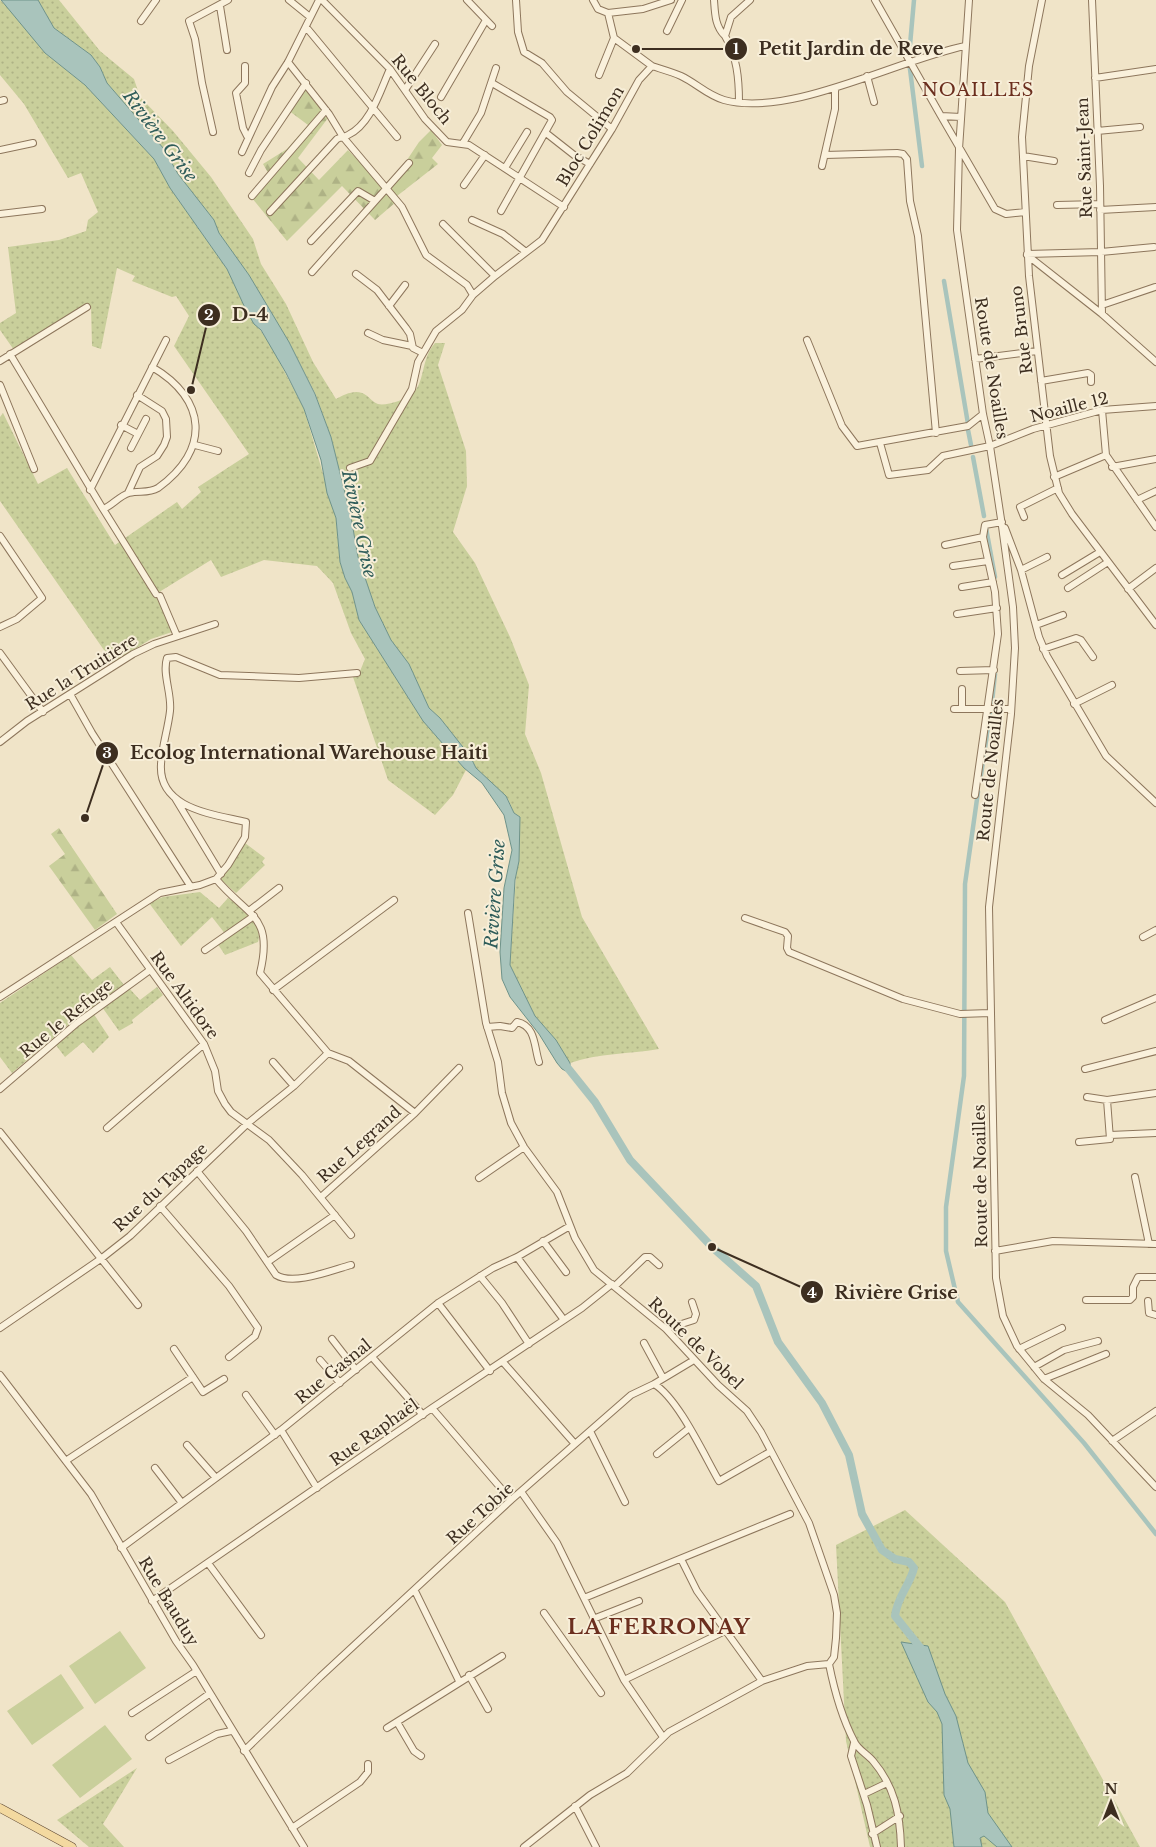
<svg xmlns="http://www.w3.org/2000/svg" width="1156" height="1847" font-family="'Libre Baskerville',serif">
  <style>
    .grass { fill: url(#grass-dots) }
    .forest { fill: url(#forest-firs) }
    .wetland { fill: url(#wetland-marsh) }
    .green { fill: #c9cf9b }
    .water { fill: #a9c4bc; stroke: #6f938a }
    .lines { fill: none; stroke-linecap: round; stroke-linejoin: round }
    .canal { stroke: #a9c4bc; stroke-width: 4.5 }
    .river { stroke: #a9c4bc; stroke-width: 8 }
    .minor-casing { stroke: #8d765c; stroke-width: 8 }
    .major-casing { stroke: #5b4430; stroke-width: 9 }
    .minor { stroke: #faf1dc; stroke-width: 6 }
    .major { stroke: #f3d9a0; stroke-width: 8 }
    .labels { text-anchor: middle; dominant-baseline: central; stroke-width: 4; stroke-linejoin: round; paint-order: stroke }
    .street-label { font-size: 16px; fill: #3d2e20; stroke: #f7eed8 }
    .neighbourhood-label { font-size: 18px; letter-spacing: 1px; fill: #6b2e1e; stroke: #f7eed8 }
    .water-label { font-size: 18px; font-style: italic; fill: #2f5d5a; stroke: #f7eed8 }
    .district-label { font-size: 21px; font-weight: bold; letter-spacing: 1px; fill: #6b2e1e; stroke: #f7eed8 }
    .leader { fill: none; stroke: #3d2e20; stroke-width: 2 }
    .callout-dot { fill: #3d2e20; stroke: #f7eed8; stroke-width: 2 }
    .mark-label { font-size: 15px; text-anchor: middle; font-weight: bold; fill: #fff }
    .callout-label { font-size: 18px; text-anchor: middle; font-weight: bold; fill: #3d2e20; stroke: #f7eed8; stroke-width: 4; stroke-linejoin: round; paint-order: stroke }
  </style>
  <defs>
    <pattern id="grass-dots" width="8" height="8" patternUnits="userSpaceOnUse" patternTransform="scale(1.25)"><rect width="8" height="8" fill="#c9cf9b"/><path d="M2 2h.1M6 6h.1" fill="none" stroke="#aeb285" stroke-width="1.8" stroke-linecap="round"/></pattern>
    <pattern id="forest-firs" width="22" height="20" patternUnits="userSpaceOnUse" patternTransform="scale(1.25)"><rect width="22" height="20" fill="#c9cf9b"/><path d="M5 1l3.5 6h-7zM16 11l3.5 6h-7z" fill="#aeb285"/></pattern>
    <pattern id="wetland-marsh" width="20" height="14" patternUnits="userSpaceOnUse" patternTransform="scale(1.25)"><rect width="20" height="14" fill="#c9cf9b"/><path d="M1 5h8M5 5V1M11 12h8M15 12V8" fill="none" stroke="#aeb285"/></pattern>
  </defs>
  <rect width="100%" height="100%" fill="#f0e4c8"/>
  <path class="grass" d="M0,0l16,15 29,38 40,32 69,74 16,29 57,81 19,41 24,34 34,65 32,109 4,44 5,16 7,14 7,28 64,101 43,49 -13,25 -18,20 -47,-35 -35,-103 5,-1 7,-17 -14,-26 -18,-50 -16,-17 -53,-6 -43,17 -10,-17 -55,34 16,38 -21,7 -38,24 -113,-162v-84l3,-4 35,71 29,-16 48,77 62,-43 5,7 19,-17 -3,-5 51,-33 -75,-108 15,-30 -13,-20 -4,1 -40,-16 3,-5 -18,-8 -16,81 -9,-3 -1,-40 -6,-2 -71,46 -14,-20v-7l16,-10 -8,-66 51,-7 27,-9 2,-11 10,-8 -17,-39 -13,5 -44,-74 -24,-29z
    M38,0h21l41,51 34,28 6,18 33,34 38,46 42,62 8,25 25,40 27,58 23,37c8,-4 17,-9 26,-6 6,2 10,9 16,11 8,2 27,-4 33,-9 15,-12 9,-35 24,-52h10l-7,22 28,86 1,35 -14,46 22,31 35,74 19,48 -4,49 16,39 41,144 77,132c-30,5 -60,4 -89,14l-14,-23 -21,-24 -25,-51 10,-148 -6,-4 -6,-14 -32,-31 -6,-12 -30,-38 -11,-10 -20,-44 -18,-24 -16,-33 -17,-50 -5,-30 -22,-90 -16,-44 -26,-51 -40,-67 -30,-42 -5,-13 -36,-46 -14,-25 -57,-66 -7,-16 -9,-12 -37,-27z
    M245,843l20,15 -3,4 3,3 -29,28 -16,-14z
    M200,892l19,16 9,-10c12,8 36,26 30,44l-33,13 -8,-12 9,-8 -14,-18 -31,29 -32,-43 14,-6z
    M71,955l21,25 18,-13 14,18 -50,35 -62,53 -12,-16v-54z
    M157,987l6,8 -31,25 1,3 -14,8 -17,-24 27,-19 11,12z
    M93,1013l16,24 -16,16 -10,-11 -18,15 -10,-13z
    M905,1510l100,92 135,245h-270l-24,-106 -10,-196z
    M137,1768l-34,56 21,23h-35l-32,-27z"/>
  <path class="forest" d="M304,88l24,30 -30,40 21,22 29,-30 39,40 32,-48 12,-12 11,15 -10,13 6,6 -41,32 -1,6 -21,18 -33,-34 -55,55 -35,-43 18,-22 -7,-12 24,-15 21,-24 -20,-15z
    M59,828l58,86 -22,16 -46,-64 16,-12 -14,-20z"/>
  <path class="wetland" d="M984,1836l13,11h-15l-2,-9z"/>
  <path class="green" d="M120,1631l26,37 -51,36 -26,-38z
    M61,1674l23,34 -52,37 -25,-34z
    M105,1725l27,34 -52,39 -28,-33z"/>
  <path class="water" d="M1,0h37l16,28 37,27 9,12 7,16 57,66 14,25 36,46 5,13 30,42 40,67 26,52 16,43 20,80 7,40 17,50 16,33 18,24 20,44 11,10 30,38 6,12 30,28 8,17 6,4 -1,44 -4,19 -5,85 25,51 21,24 14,23v10l-8,-4 -5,-6 -18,-29 -29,-37 -8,-18 -2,-27 4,-64 8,-38 -8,-35 -22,-32 -18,-15 -41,-47 -64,-101 -7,-28 -7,-14 -5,-16 -4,-44 -9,-25 -6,-33 -17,-51 -18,-36 -25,-43 -7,-6 -8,-14 -19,-41 -57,-81 -16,-29 -69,-74 -40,-32z
    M901,1642l27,4 17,48 11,22 12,47 17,29 3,21 24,34h-15l-13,-11 -4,2 2,9h-28l-4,-38 -6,-14 -2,-71 -5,-12 -9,-10z"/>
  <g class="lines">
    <path class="canal" d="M910,45l4,-45
      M909,61l13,105
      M944,281l24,143
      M968,430l3,15
      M973,457l11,59
      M986,528l9,49
      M992,702l3,-28
      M981,775l9,-61
      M978,792l-13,92 -1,192 -18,131v44l12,51 126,141 72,91"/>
    <path class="river" d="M563,1062l32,40 35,58 82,87 44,39 22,56 44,61 27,52 13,59 20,36 13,9 14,3 5,6c-4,17 -17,29 -19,48l28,35"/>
    <defs>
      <path id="minor" d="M289,0l21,17
        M322,0l68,69 35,50 22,23 22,3 95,62
        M467,0l25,26
        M516,0l2,32 6,20 18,11 25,29 45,37
        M593,0l5,9 10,4 6,25 38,28
        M714,0c1,14 1,26 11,36l6,-19 19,-17
        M875,0l66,116 20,1
        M969,0l-10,149 -2,81 26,184 7,32 11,73 12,88 2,41 -4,66 -22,193 7,371 7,38 14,30 27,33 44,36 68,72
        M1042,0l-13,66 -7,71 7,139 21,180 9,37 13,21 84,111
        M1092,0l8,186 2,128
        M220,6l7,44
        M608,13l35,-4 28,-9
        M141,21l15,-21
        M306,27l91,110
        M667,31l15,-31
        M725,36c12,20 14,43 14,66
        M288,62l41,52 14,23 59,70 24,48 41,30 6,10
        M245,66v17l-9,10 7,35 4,8
        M599,75l15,-37
        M867,76l7,26
        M1095,78l61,-9
        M492,83l58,34 2,3 -51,91
        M405,90l30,-46
        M441,97l45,-77
        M0,101l4,-1
        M941,116l54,93 11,5 19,-2
        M1097,131l43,-4
        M213,132l-11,-49 -7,-44 -6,-18 39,-21
        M546,133l28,22 16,9
        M463,143l18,-30 15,-45
        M0,150l33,-7
        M242,152l30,-65 16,-25 31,-62
        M825,155l72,-2 6,1 4,5 3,42 8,35 18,197
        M1023,156l31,5
        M822,166l13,-57v-21
        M505,168l22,-36
        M249,173l12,-23 45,-67
        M464,185l21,-30
        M252,196l74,-86
        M1057,205l43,-1
        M1100,210l56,-3
        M270,212l67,-73c4,-2 8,-2 11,-4 23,-11 32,-44 42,-66
        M0,214l42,-5
        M472,220l31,14 23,18
        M443,224l52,52
        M311,241l47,-50 17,10
        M1027,254l74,-2 53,-5
        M1027,255l75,59 54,48
        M312,272l97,-109
        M356,274l21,16 29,38 4,6 3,14 10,5
        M1102,305l53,-18
        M389,306l16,-21
        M368,333l15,7 29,6
        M807,340l35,86 15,20 111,-20 15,-12
        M10,354l93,155c9,-3 16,-13 26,-16 10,-3 19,1 29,-5 53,-38 49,-89 -6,-121
        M975,359l62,-8
        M0,361l87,-54
        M1041,381l47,-8 3,2v7
        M0,385l34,84
        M1102,410l4,45 50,72
        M121,425l17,9
        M880,443l9,32 39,-5 15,-14 47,-10 43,-17 69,-19 54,-4
        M195,445l23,6
        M131,448l15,-29
        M1112,467l44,-8
        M350,468l20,-7 42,-72 6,-27 18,-31 26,-21 11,-15 22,-19 47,-36 70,-111 27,-49 13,-14c9,3 20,6 29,10 15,7 26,19 43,24 66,18 173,-40 241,-54
        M1054,477l52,-22
        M90,490l76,-150
        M128,493l12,-26 17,-11 7,-11 3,-8 -1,-18 -4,-8 -25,-16
        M1137,500l19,-9
        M103,509l53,85
        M1024,517l-4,-10 38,-19
        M1005,528l16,42 18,67 8,19 59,100 50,47
        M0,536l42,62 -25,21 -17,8
        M945,545l38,-8 2,-12 17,-3
        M953,566l35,-5
        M1021,570l26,-13
        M1062,575l38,-23
        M962,587l31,-5
        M1068,588l40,-26
        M1128,589l28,-21
        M160,596l17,40
        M957,614l40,-6
        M1036,625l27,-10
        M1043,649l33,-11 5,2 12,17
        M0,653l43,59
        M960,671l34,-1
        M962,689v20
        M70,694l22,39 99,154
        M1074,704l38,-19
        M954,709h57
        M0,742l27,-21 106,-67 21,-10 61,-20
        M975,795l23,-161 -3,-42 -12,-55
        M175,798l46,76
        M216,879c32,38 58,36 44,94l68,80 21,8 66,52
        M249,911l30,-23
        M468,913l18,110 12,39 4,31 9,30 13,24 33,45 18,46 19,32 72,59 52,56 29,26 14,21 48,91 25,72 3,18 -1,25 -2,19 -5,7
        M745,918l40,14 3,4 -1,12 2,4 114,47 57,15 30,-1
        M116,922l88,122 11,27 3,20 7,13 6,8 38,28 33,35 49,60
        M1143,937l13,-7
        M205,950l49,-34
        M273,990l121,-90
        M0,997l160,-104 40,-8 16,-6 12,-14 17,-28 1,-15c-33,-8 -88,-13 -85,-58 1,-18 7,-35 9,-53 2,-17 -8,-37 -3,-53l9,-1 44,18 79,3 58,-5
        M1105,1020l51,-22
        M487,1027l13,-1 12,2 5,-6c19,4 17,25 22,40
        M273,1062l21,24
        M1085,1069l71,-18
        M0,1089l77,-66 73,-53
        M1087,1097l20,3 49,-7
        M107,1128l97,-84
        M0,1132l138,173
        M1110,1135l46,-2
        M1079,1142l31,-3 -3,-39
        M197,1171l49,60 30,44c18,11 56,-5 75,-10
        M1135,1177l14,67
        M479,1178l45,-31
        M321,1197l94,-84 44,-45
        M160,1206l69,80 29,42 -3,8 -26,21
        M543,1241l23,31
        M995,1251l58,-10 103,3
        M517,1257l47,63
        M269,1261l66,-46
        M480,1276l22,27 27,41
        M615,1286l30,-29h5l9,8
        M1086,1300h44l3,-3v-10l5,-10h18
        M1148,1301l1,12 7,2
        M438,1303l52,68
        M0,1328l102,-70 28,-22 118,-113 46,-37 34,-33
        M666,1329l28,-9 2,-6 -4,-12
        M332,1339l24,31
        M644,1343l19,35
        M174,1349l29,43 21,-13
        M1019,1349l43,-21
        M372,1357l51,58
        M320,1360l20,23
        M503,1362l72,82
        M1034,1367l30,-17 34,-9
        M0,1375l91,119 85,147 17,24 111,182
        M1044,1379l62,-25
        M654,1384l40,-24
        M246,1395l29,40
        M432,1408l79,92
        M281,1430l36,58
        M590,1431l35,71
        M1112,1441l44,-30
        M187,1445l29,33
        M657,1454l31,-25
        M67,1460l126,-83
        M155,1468l27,35
        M522,1493l35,50 67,137 39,57
        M121,1548l160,-118 157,-127 55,-35 24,-11 53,-31
        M681,1559l16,32 65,90
        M208,1563l53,72
        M415,1591l44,90
        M584,1598l206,-84
        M152,1601l280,-193 150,-100 30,-24
        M544,1613l57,80
        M593,1619l46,-18
        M829,1664c5,25 13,54 25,77 3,8 13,13 19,20 22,26 27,53 28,86
        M469,1675l19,34
        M624,1680l101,-49
        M132,1713l63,-41
        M397,1722l17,29 7,5
        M387,1728l115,-72
        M149,1737l60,-43
        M854,1743l-3,13 16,49 10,42
        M244,1751l76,-74 191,-177 120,-105 23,-11c24,14 50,71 65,97l49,-28
        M169,1760l48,-26 14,-3
        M864,1794l23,-11
        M575,1806l21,41
        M292,1828l68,-46 8,-10v-8
        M872,1834l28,-18
        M524,1847l66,-52 37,-22 42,-41 93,-51 45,-15 22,-2"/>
      <path id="major" d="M0,1808l72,39"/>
    </defs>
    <use href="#minor" class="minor-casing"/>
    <use href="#major" class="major-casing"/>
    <use href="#minor" class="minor"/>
    <use href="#major" class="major"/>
  </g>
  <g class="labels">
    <g class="street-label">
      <text transform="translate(422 89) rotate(51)">Rue Bloch</text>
      <text transform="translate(590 136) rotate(-59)">Bloc Colimon</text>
      <text transform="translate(1084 158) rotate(-92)">Rue Saint-Jean</text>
      <text transform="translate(1021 330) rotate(-97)">Rue Bruno</text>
      <text transform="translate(992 368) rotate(81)">Route de Noailles</text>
      <text transform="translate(1069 407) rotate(-14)">Noaille 12</text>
      <text transform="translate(81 672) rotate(-32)">Rue la Truitière</text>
      <text transform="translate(990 770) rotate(-84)">Route de Noailles</text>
      <text transform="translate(185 995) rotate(54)">Rue Altidore</text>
      <text transform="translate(66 1018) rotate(-39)">Rue le Refuge</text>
      <text transform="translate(359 1144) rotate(-42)">Rue Legrand</text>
      <text transform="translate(980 1176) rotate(-91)">Route de Noailles</text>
      <text transform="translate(160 1187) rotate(-43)">Rue du Tapage</text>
      <text transform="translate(696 1343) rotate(44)">Route de Vobel</text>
      <text transform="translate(333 1371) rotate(-39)">Rue Gasnal</text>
      <text transform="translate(374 1432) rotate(-35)">Rue Raphaël</text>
      <text transform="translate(480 1513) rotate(-42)">Rue Tobie</text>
      <text transform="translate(169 1601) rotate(59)">Rue Bauduy</text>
    </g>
    <g class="neighbourhood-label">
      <text x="978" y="90">NOAILLES</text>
    </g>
    <g class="water-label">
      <text transform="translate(160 136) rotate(53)">Rivière Grise</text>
      <text transform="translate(359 524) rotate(78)">Rivière Grise</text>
      <text transform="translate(495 894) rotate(-86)">Rivière Grise</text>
    </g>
    <g class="district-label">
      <text x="659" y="1627">LA FERRONAY</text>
    </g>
  </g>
  <path class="leader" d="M636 49L736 49M191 390L209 315M85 818L107 753M712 1247L812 1292"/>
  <g class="callout-dot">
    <circle cx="636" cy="49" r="5"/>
    <circle cx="191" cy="390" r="5"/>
    <circle cx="85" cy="818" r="5"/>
    <circle cx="712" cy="1247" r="5"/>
    <circle cx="736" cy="49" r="12"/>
    <circle cx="209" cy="315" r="12"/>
    <circle cx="107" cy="753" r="12"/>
    <circle cx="812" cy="1292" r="12"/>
  </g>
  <g class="mark-label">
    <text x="736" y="54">1</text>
    <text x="209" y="320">2</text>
    <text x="107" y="758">3</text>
    <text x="812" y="1298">4</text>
  </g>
  <g class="callout-label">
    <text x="851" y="55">Petit Jardin de Reve</text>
    <text x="250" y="321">D-4</text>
    <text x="309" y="759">Ecolog International Warehouse Haiti</text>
    <text x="896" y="1299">Rivière Grise</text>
  </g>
  <g transform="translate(1111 1802)" stroke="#f7eed8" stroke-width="4" paint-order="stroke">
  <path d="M0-4L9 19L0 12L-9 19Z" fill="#3d2e20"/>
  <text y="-8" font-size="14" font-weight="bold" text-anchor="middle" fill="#3d2e20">N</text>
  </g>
</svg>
